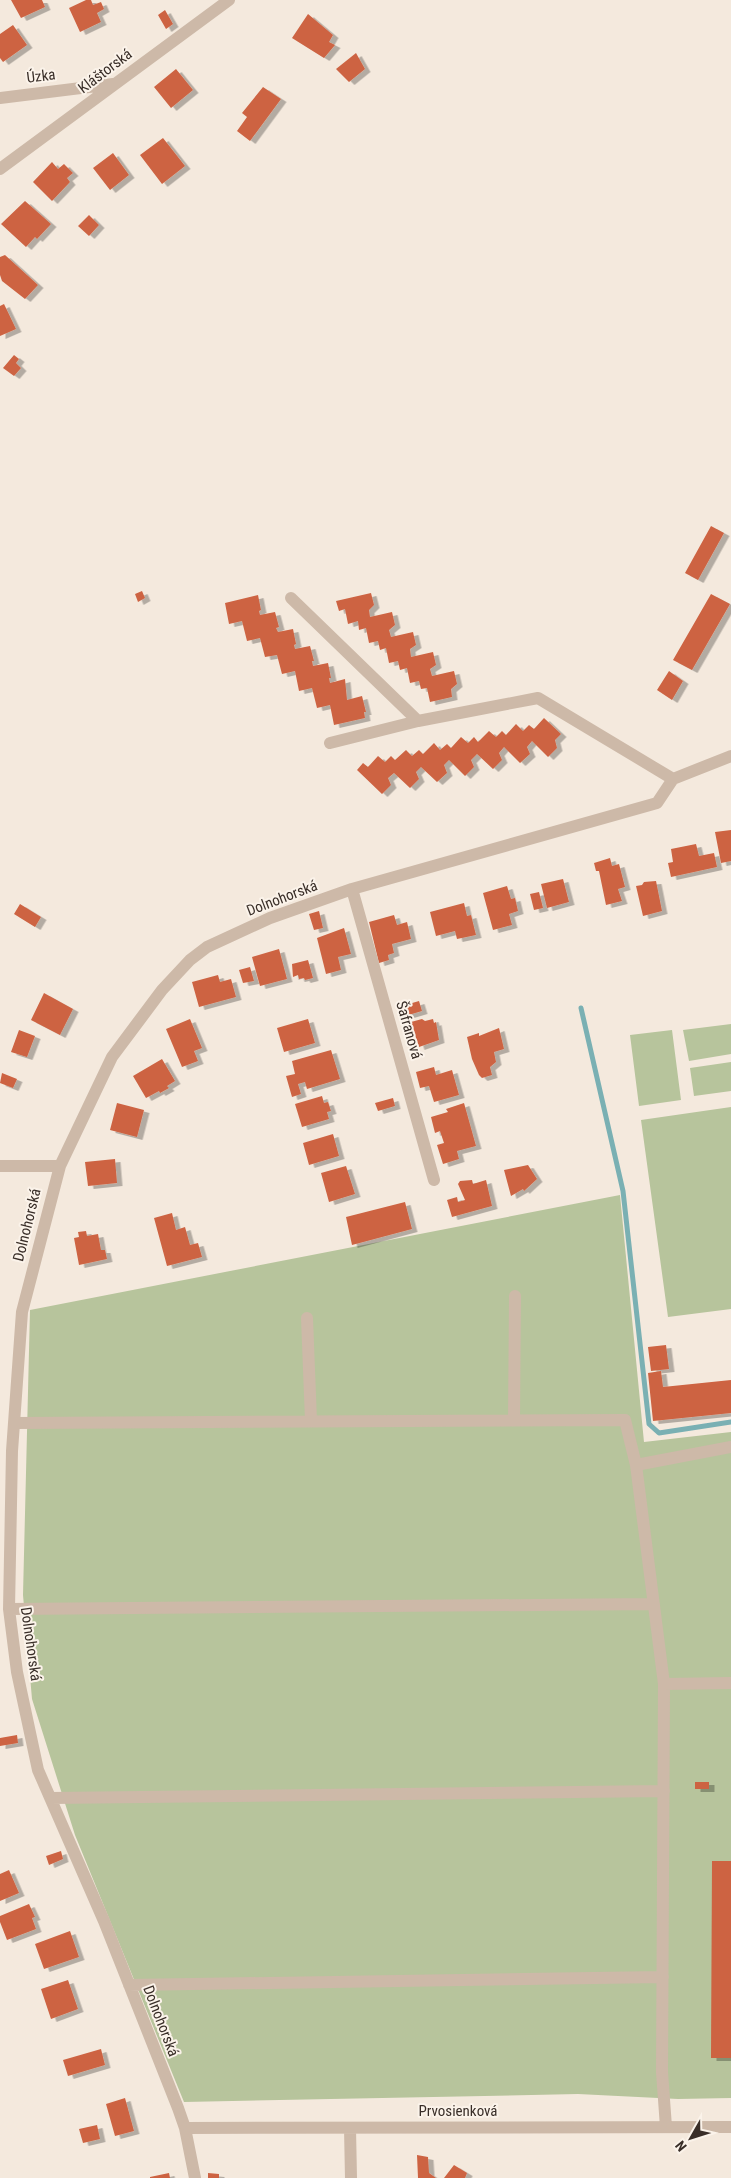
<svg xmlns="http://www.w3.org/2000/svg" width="731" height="2178" font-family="'Roboto Condensed',sans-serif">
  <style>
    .green { fill: #b7c49c }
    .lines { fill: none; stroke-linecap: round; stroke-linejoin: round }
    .stream { stroke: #7ab0b3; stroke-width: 5 }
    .building { fill: #cd6342; filter: url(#shadow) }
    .minor { stroke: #cdb9a8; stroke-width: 12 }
    .labels { text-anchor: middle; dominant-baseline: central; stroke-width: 4; stroke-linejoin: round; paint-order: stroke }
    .street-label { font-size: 15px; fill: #392e28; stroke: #fbf3ea }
  </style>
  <defs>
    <filter id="shadow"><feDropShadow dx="5.5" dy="3" stdDeviation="0" flood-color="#0004"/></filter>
  </defs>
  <rect width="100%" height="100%" fill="#f4e9dd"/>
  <path class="green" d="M731,1024v30l-42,7 -6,-31z
    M672,1030l9,70 -42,6 -9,-71z
    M731,1062v29l-37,5 -4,-28z
    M731,1107v202l-63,8 -27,-197z
    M620,1195l24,247 87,-10v666l-53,1 -100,-5 -394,8 -109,-267 -43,-136 -9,-104 7,-285z"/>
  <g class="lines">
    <path class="stream" d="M581,1008l42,183 26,233 10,9 72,-11"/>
  </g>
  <path class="building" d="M11,0h31l3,7 -24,11z
    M86,0h5l2,5 8,-3 3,7 -7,4 4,9 -21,10 -11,-24z
    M165,10l8,14 -7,5 -8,-14z
    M308,14l25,21 -4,7 6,3 -11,13 -32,-20z
    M13,25l14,20 -24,17 -3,-4v-24z
    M356,53l9,16 -16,13 -13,-13z
    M176,69l17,21 -22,18 -17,-21z
    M263,87l18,12 -31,42 -13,-10 10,-14 -5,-4z
    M163,138l22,28 -23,18 -22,-29z
    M113,153l16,22 -19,15 -17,-22z
    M52,162l6,7 6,-5 9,9 -6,5 3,4 -18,19 -19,-19z
    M25,201l26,23 -14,15 -2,-2 -9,10 -25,-23z
    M89,215l10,10 -10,11 -11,-10z
    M5,255l33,30 -13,14 -23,-18 -2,-6v-18z
    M4,304l12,25 -16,7v-30z
    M14,355l5,4 -3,4 5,5 -7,8 -11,-8z
    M711,526l13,7 -26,47 -13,-7z
    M142,591l3,7 -7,4 -3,-8z
    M371,593l3,12 -5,5 1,7 22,-5 3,13 -6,5 2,7 22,-5 3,13 -6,4 1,8 22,-5 3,13 -6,4 2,7 22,-5 3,13 -6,5 1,8 -22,5 -3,-14 -6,1 -2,-8 -9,2 -3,-15 -7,2 -2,-9 -9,2 -3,-15 -6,2 -2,-9 -9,2 -3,-15 -7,2 -1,-9 -10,3 -3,-15 -6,2 -3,-10z
    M711,594l19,10 -38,66 -19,-10z
    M258,595l3,15 -2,1 1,4 15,-3 4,15 -3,1 2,4 15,-3 3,15 -2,1 1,4 15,-3 4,15h-2l1,5 15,-3 3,15h-2l1,5 15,-4 2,21 15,-4 4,16h-2l1,6 -31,7 -4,-20 -13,3 -5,-20 -13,3 -4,-20 -13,3 -5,-19 -12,2 -5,-19 -13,3 -5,-20 -13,3 -4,-21z
    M669,671l14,10 -11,19 -15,-10z
    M544,718l17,16 -6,6 2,8 -9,9 -16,-16 -5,6 3,7 -10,9 -16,-16 -5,6 3,7 -9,9 -16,-15 -6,6 3,7 -9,9 -16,-16 -5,5 3,8 -10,9 -16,-15 -5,5 3,7 -9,9 -16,-15 -6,5 3,7 -9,9 -25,-24 6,-7 5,4 10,-11 7,6 6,-6 4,4 11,-10 6,6 7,-6 4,4 11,-11 6,7 7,-6 4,4 10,-11 7,6 6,-6 4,5 11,-11 7,6 6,-6 4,4 10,-11 7,7 6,-6 5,4z
    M731,830v31l-10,2 -6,-31z
    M696,844l3,12 15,-3 3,14 -46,10 -3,-14 5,-1 -2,-13z
    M610,858l2,8 7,-2 6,23 -7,2 4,12 -16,4 -7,-34h-3l-2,-8z
    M563,879l6,23 -22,6 -6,-24z
    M656,881l6,30 -19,5 -7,-30 6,-1 2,-3z
    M507,886l4,13 4,-1 3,13 -9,3 3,11 -19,5 -10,-37z
    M539,892l4,16 -9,2 -4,-16z
    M464,903l3,13 4,-1 5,20 -19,4 -2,-8 -19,5 -6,-24z
    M20,904l21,13 -6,10 -21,-13z
    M319,911l4,17 -9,2 -5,-16z
    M394,915l3,10 10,-3 4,17 -19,5 2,9 -6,2 1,5 -10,3 -10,-41z
    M344,928l7,26 -13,3 3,13 -15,4 -9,-36z
    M279,949l8,30 -27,7 -8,-29z
    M308,960l5,18 -8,2 -1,-2 -5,1 -1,-4 -5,2 -1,-13z
    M250,967l4,14 -11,2 -4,-13z
    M218,975l2,7 11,-3 5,18 -37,10 -7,-25z
    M44,993l29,16 -13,26 -29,-15z
    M419,1001l3,10 -17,5 -3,-10z
    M190,1019l12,29 -8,3 4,10 -16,6 -16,-38z
    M308,1019l7,24 -31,9 -7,-24z
    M422,1019l3,2 8,-2 1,4 2,-1 3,18 -20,7 -8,-25z
    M499,1028l5,21 -10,3 2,10 -6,5 2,8 -10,3 -3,-3 -7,-16 -5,-22 12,-4v3z
    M19,1030l16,6 -8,21 -16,-5z
    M331,1050l9,29 -33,10 -2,-7 -7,2 3,10 -9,3 -6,-21 9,-2 -3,-13z
    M162,1059l13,22 -8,5 2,2 -9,5 -1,-2 -13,7 -13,-22z
    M434,1067l2,8 16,-5 7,25 -25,7 -5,-16 -9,2 -4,-16z
    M2,1073l15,6 -4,9 -13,-5z
    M322,1096l2,7 4,-1 3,9 -4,1 2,7 -27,8 -7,-23z
    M393,1098l2,8 -17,5 -3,-8z
    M117,1103l27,7 -7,27 -27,-7z
    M464,1103l12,43 -19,5 2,8 -16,5 -6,-19 7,-2 -4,-12 -5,2 -4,-16 17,-5 -2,-3z
    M333,1134l6,22 -30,9 -6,-22z
    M115,1159l2,24 -29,3 -3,-24z
    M528,1165l9,14 -13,12 -1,-2 -12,7 -7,-26z
    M346,1166l9,28 -26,8 -8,-29z
    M472,1180l1,4 13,-4 6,26 -40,11 -5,-17 10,-3 1,5 7,-2 -7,-16 2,-3z
    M405,1202l7,27 -60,16 -6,-28z
    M172,1213l4,17 9,-3 5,18 8,-2 4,14 -35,9 -13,-48z
    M86,1231l1,5 11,-2 3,16h4l2,9 -28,6 -5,-27 5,-1 -1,-5z
    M666,1345l3,24 -18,2 -3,-24z
    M661,1371l2,16 68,-7v33l-78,8 -5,-48z
    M17,1735l1,8 -18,3v-8z
    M695,1782h14v7h-14z
    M61,1851l2,8 -14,6 -3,-9z
    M712,1861h19v197h-20z
    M9,1870l10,23 -19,8v-27z
    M29,1904l6,13 -3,1 4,11 -29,11 -7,-18v-6z
    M70,1931l9,26 -35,12 -9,-25z
    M68,1980l10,29 -27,10 -10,-30z
    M101,2049l4,16 -37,11 -5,-16z
    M125,2098l9,33 -19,5 -9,-32z
    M97,2125l3,14 -17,4 -4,-14z
    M417,2155l11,2 1,16 7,5h-18z
    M454,2165l13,8 -2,5h-21z
    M169,2173l1,5h-20v-1z
    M208,2173l11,1v4h-11z"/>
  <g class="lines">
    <path class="minor" d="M0,98l113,-14
      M0,169l229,-169
      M291,598l127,123
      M330,743l88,-22 120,-23 135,81
      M352,889l82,291
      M0,1166h60
      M307,1318l4,103
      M514,1420l1,-124
      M14,1423l611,-3 11,45
      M9,1609l645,-5
      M664,1684l67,-1
      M51,1798l613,-7
      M129,1985l534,-8
      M666,2127l-4,-55 2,-388 -28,-219 95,-18
      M185,2128l546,-1
      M350,2128l1,50
      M195,2178l-10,-50 -7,-20 -74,-187 -66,-151 -21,-98 -8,-63 3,-158 10,-139 38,-146 52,-109 50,-67 28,-30 17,-13 63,-29 82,-29 305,-86 16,-24 58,-23"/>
  </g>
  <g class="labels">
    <g class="street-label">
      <text transform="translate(105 71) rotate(-37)">Kláštorská</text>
      <text transform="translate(41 76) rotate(-7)">Úzka</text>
      <text transform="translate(282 898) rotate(-21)">Dolnohorská</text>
      <text transform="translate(409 1030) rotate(74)">Šafranová</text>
      <text transform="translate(27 1225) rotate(-76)">Dolnohorská</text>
      <text transform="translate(31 1644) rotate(82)">Dolnohorská</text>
      <text transform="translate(161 2021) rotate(69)">Dolnohorská</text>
      <text x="458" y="2111">Prvosienková</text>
    </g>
  </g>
  <g transform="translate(691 2138) rotate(231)" stroke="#fbf3ea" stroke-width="4" paint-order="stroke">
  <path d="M0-4L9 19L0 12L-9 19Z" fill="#392e28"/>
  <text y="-8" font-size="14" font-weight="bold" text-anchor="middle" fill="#392e28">N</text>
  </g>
</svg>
